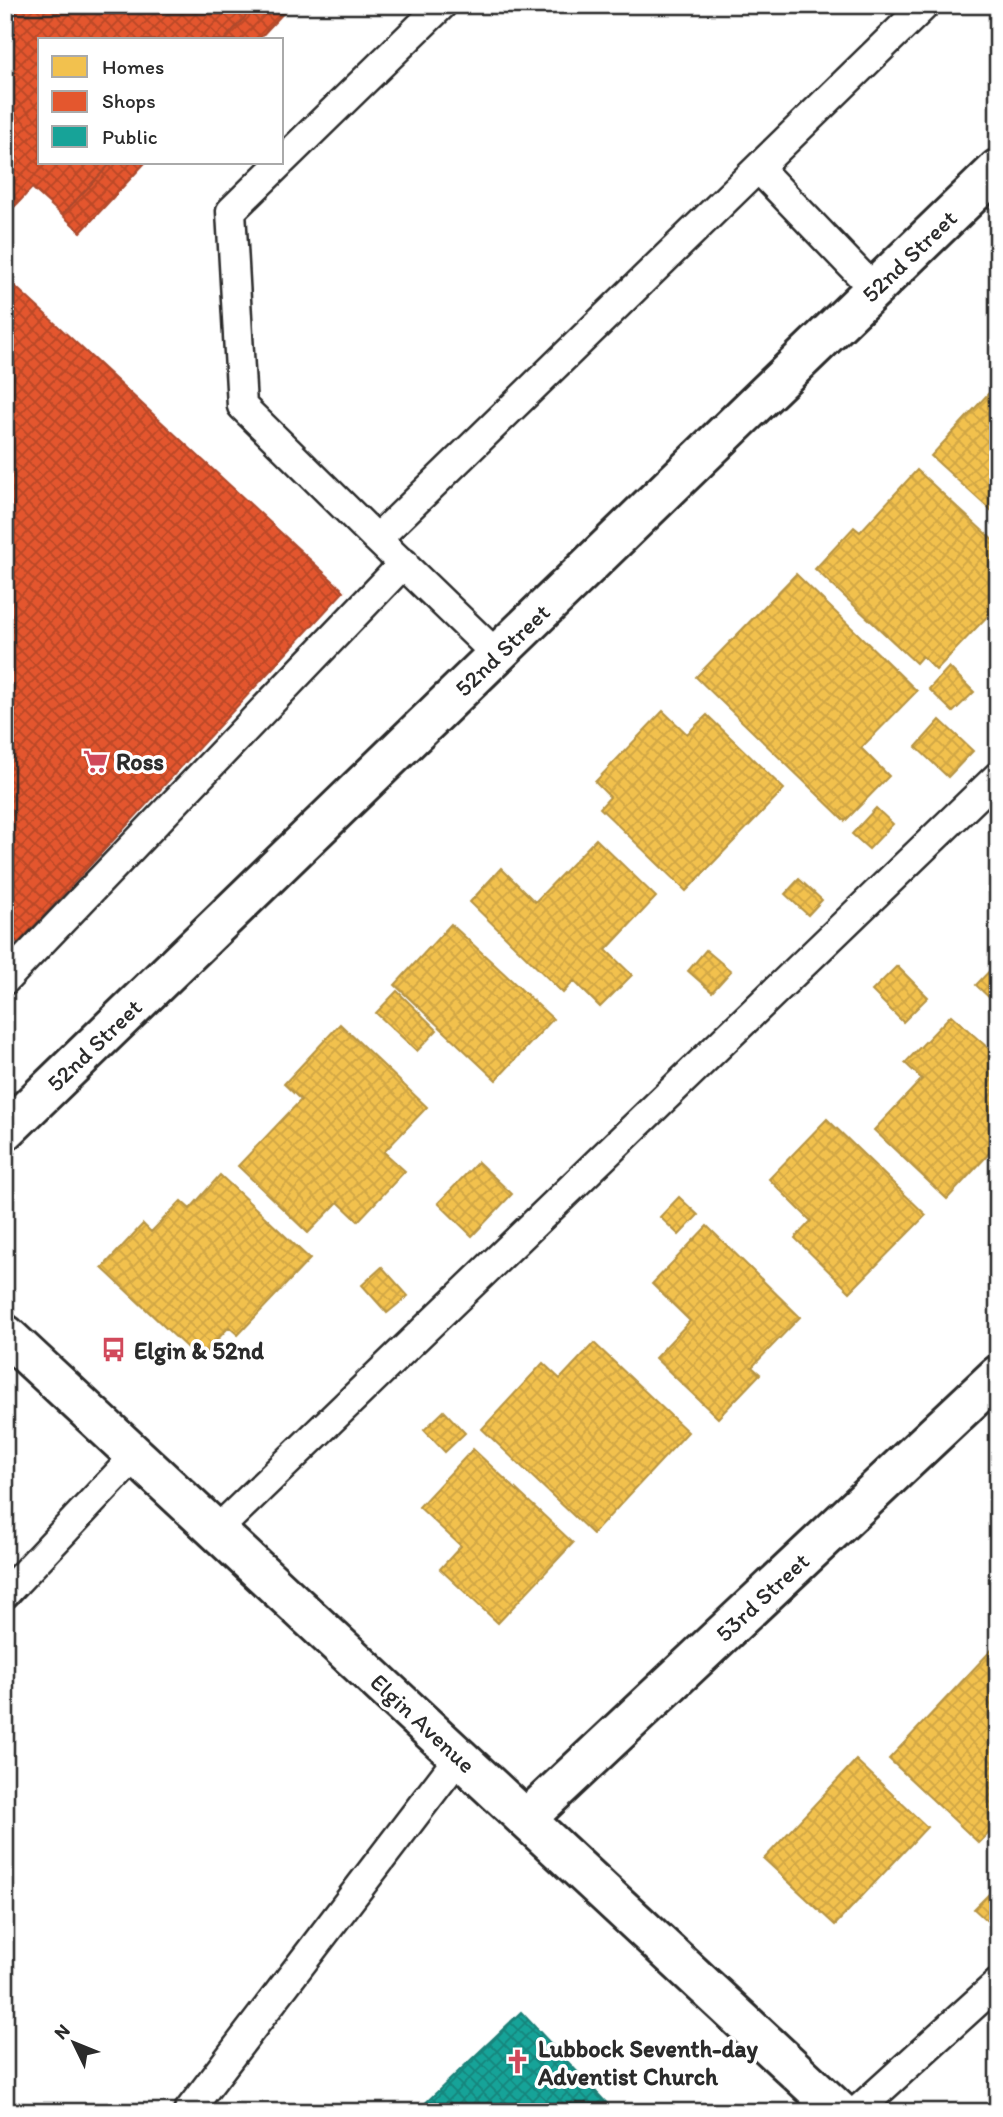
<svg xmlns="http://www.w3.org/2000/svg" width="1003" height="2117" font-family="Itim,sans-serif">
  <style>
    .homes { fill: url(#homes-cross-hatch); stroke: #b69444; stroke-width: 2 }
    .shops { fill: url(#shops-cross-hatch); stroke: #ac4a2d; stroke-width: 2 }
    .public { fill: url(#public-cross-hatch); stroke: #1d7f77; stroke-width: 2 }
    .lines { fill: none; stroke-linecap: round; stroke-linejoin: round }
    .lane-casing { stroke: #2b2b2b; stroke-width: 33 }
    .street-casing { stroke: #2b2b2b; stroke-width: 44 }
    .secondary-casing { stroke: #2b2b2b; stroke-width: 44 }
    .lane { stroke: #fff; stroke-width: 28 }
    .street { stroke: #fff; stroke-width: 38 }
    .secondary { stroke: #fff; stroke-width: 38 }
    .labels { text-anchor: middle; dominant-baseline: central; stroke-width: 7; stroke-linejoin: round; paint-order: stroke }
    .street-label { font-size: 24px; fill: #2b2b2b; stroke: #fff }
    .poi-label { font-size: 24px; font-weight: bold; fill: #2b2b2b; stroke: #fff; text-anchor: start }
  </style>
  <defs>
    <pattern id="homes-cross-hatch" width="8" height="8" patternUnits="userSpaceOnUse" patternTransform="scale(1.75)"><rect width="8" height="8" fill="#f2c14e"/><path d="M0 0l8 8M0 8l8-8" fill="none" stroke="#d0a644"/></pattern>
    <pattern id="shops-cross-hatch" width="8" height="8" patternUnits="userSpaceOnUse" patternTransform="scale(1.75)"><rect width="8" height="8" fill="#e4572e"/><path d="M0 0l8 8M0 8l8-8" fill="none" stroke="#b94827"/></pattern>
    <pattern id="public-cross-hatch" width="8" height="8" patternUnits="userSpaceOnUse" patternTransform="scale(1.75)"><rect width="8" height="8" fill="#17a398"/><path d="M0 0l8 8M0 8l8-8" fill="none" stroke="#15857c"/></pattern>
  </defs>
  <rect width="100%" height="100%" fill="#fff"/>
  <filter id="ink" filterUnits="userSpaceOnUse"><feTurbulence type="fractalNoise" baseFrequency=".0143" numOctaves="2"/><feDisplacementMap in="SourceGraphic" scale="14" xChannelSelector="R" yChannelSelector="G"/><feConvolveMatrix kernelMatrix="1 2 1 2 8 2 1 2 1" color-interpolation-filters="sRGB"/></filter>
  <g filter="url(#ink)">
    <path class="homes" d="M998,383v134l-67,-61z
      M917,470l81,75v60l-62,65 -14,-14 -6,7 -101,-94 39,-42 6,5z
      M796,574l121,117 -56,57 28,28 -44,45 -149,-144z
      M949,667l25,25 -21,20 -24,-23z
      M663,711l24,23 20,-19 77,74 -98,102 -86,-83 10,-11 -15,-15z
      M940,720l33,31 -25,26 -32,-30z
      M876,808l17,16 -24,25 -17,-15z
      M596,839l60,58 -50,53 26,25 -32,32 -26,-26 -11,12 -93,-91 31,-34 34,34z
      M799,879l23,21 -14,15 -23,-21z
      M451,924l102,95 -57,61 -101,-95z
      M706,950l25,21 -19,21 -24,-21z
      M998,962v44l-22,-21z
      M897,966l31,31 -25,25 -31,-31z
      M397,991l40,39 -20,21 -41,-38z
      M951,1015l47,42v87l-51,55 -73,-69 48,-51 -17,-16z
      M340,1024l87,83 -43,45 21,19 -47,50 -20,-19 -30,31 -70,-67 63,-66 -17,-16z
      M827,1119l99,96 -76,77 -55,-54 16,-17 -42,-42z
      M478,1162l34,32 -40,42 -34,-33z
      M220,1175l90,84 -72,76 -9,-8 -30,32 -97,-91 41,-44 8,8 30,-31 9,8z
      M679,1197l19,18 -19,20 -19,-18z
      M707,1226l93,91 -48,50 8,7 -42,44 -63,-60 35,-37 -38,-37z
      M382,1267l26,29 -21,17 -25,-28z
      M594,1343l94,89 -95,102 -111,-105 61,-66 17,16z
      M444,1411l21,22 -20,19 -21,-22z
      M473,1449l100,94 -75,80 -58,-54 21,-23 -42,-39z
      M998,1643v181l-19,19 -90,-84z
      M856,1760l71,67 -92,98 -71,-66z
      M998,1885v46l-24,-22z"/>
    <path class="shops" d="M5,5h251l-32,35h-184v123h71l-49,52 -30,-27 -14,15 -13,-11z
      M256,5h35l-33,35h-34z
      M111,163h34l-64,69 -19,-17z
      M5,192l13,11 -13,13z
      M5,277l339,314 -326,352 -13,-11z"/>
    <path class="public" d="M521,2012l94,100h-199z"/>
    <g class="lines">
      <defs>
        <path id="lane" d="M282,161l160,-156
          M280,163l-49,48 11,195 135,133
          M758,168l167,-163
          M497,655l-120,-116 381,-371 116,121
          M5,980l399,-417
          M216,1531l782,-755
          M5,1594l131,-139
          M188,2112l271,-355
          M856,2112l142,-129"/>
        <path id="street" d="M5,1131l993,-962
          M526,1819l472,-444"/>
        <path id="secondary" d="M5,1334l835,778"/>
      </defs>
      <use href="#lane" class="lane-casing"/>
      <use href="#street" class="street-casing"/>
      <use href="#secondary" class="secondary-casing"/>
      <use href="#lane" class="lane"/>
      <use href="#street" class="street"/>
      <use href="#secondary" class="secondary"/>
    </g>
  </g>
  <defs>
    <symbol id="supermarket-bare" viewBox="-9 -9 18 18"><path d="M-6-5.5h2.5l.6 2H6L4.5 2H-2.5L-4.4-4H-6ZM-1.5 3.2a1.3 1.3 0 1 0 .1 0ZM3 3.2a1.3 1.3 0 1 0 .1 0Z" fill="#d1495b" stroke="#fff" stroke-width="2.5" paint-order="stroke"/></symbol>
    <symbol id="bus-bare" viewBox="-9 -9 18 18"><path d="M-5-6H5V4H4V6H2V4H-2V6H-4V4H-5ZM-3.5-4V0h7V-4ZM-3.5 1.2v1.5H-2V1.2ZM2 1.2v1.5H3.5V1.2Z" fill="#d1495b" stroke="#fff" stroke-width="2.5" paint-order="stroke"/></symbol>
    <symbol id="church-bare" viewBox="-9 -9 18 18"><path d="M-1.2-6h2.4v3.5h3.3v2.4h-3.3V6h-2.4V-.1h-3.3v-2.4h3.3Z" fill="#d1495b" stroke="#fff" stroke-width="2.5" paint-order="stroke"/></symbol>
  </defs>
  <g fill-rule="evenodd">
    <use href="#supermarket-bare" x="78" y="744" width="35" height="35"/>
    <use href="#bus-bare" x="96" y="1332" width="35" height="35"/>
    <use href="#church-bare" x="500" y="2044" width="35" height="35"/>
  </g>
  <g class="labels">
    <g class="street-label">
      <text transform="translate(909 256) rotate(-44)">52nd Street</text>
      <text transform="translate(502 650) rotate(-44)">52nd Street</text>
      <text transform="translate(94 1045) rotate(-44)">52nd Street</text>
      <text transform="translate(762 1597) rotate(-43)">53rd Street</text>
      <text transform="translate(423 1723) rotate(43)">Elgin Avenue</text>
    </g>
    <g class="poi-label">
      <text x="116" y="761">Ross</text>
      <text x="134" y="1350">Elgin &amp; 52nd</text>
      <text x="538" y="2048">Lubbock Seventh-day<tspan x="538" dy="28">Adventist Church</tspan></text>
    </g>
  </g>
  <rect width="1003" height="2117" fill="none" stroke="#fff" stroke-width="28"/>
  <rect x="14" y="14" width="975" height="2089" fill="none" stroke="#2b2b2b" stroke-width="2.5" filter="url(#ink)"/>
  <rect x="38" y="38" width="245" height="126" fill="#ffffff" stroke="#aaaaaa" stroke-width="2"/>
  <rect x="52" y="56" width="35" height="21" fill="#f2c14e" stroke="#aaaaaa" stroke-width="2"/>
  <text x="102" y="74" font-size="21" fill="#2b2b2b">Homes</text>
  <rect x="52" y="91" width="35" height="21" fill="#e4572e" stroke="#aaaaaa" stroke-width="2"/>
  <text x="102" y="108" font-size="21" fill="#2b2b2b">Shops</text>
  <rect x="52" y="126" width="35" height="21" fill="#17a398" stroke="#aaaaaa" stroke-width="2"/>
  <text x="102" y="144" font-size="21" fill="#2b2b2b">Public</text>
  <g transform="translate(74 2043) rotate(313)" stroke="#ffffff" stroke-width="5" paint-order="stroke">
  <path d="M0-5L12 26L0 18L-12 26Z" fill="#2b2b2b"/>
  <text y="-10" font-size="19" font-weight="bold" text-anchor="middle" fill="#2b2b2b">N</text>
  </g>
</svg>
